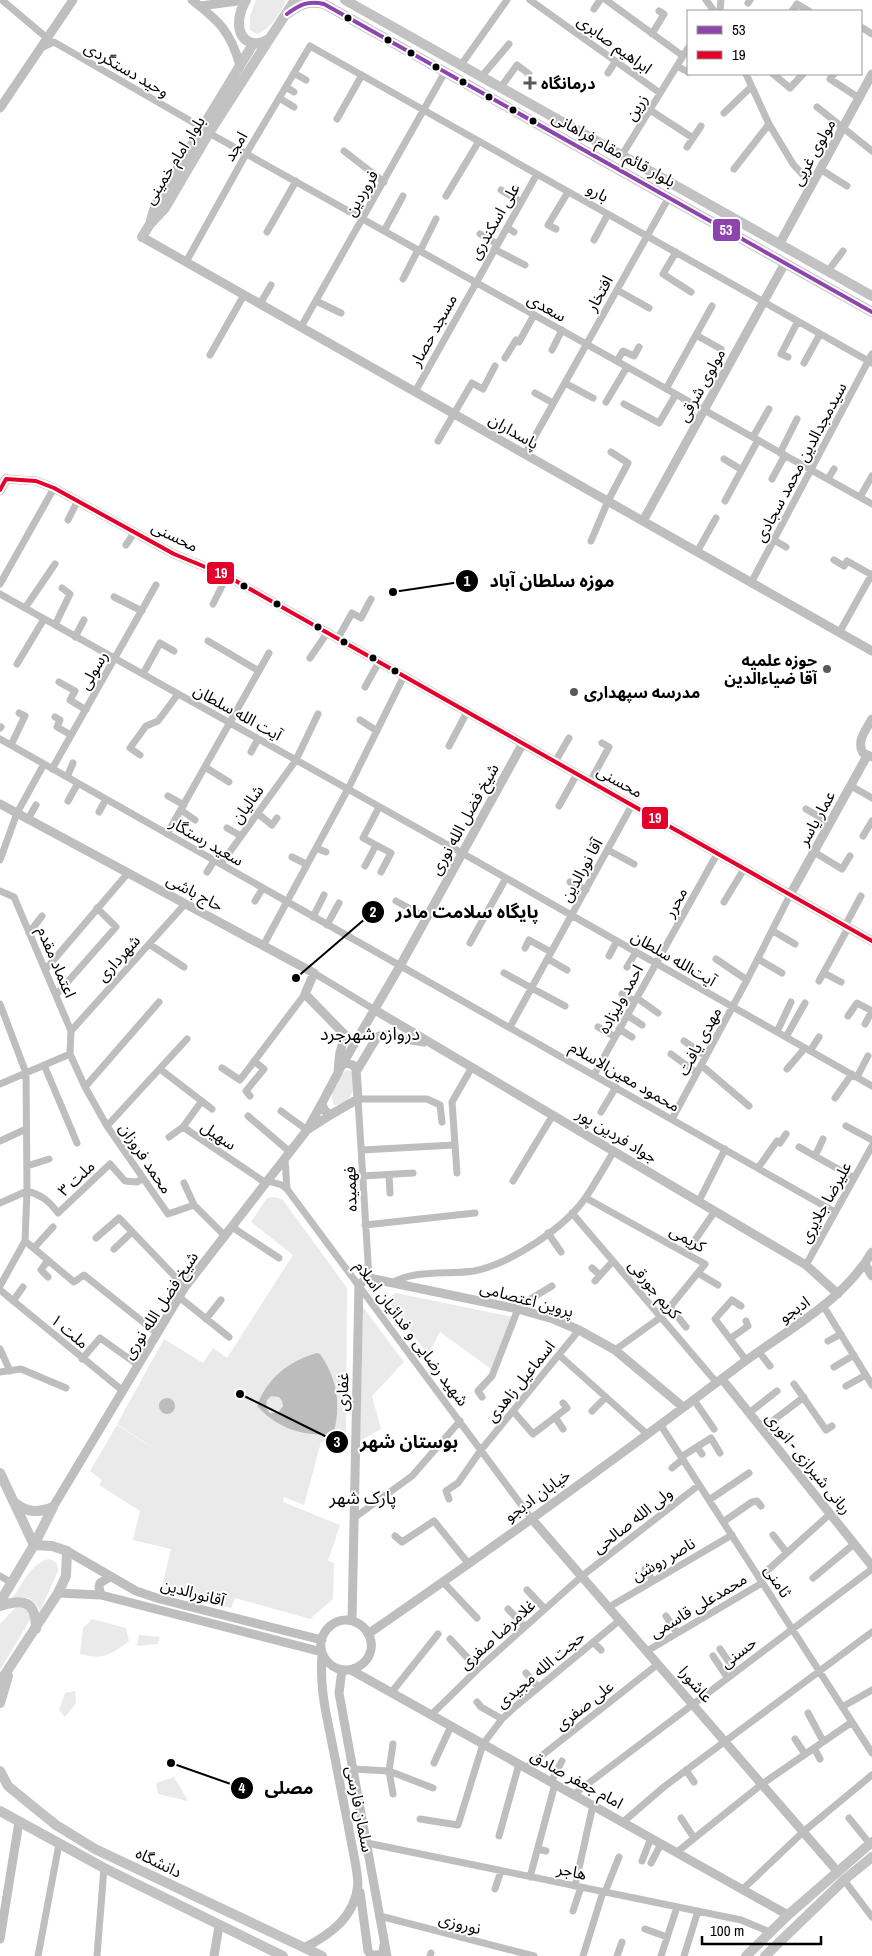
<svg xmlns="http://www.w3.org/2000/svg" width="872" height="1956" font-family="'Archivo Narrow','Noto Sans Arabic',sans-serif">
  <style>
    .green { fill: #eaeaea }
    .water { fill: #bcbcbc; fill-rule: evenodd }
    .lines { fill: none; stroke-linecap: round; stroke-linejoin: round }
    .minor { stroke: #bebebe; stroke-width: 7 }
    .tertiary { stroke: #bebebe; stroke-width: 9 }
    .secondary { stroke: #c2c2c2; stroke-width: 10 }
    .bus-1-casing { stroke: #fff; stroke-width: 8 }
    .bus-2-casing { stroke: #fff; stroke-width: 8 }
    .bus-1 { stroke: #8e44ad; stroke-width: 4 }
    .bus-2 { stroke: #e4002b; stroke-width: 4 }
    .bus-dot { fill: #000; stroke: #fff; stroke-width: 2 }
    .poi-dot { fill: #595959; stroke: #fff; stroke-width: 2 }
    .labels { text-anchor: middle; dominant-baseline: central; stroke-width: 4; stroke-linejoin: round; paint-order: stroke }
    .street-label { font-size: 16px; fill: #000; stroke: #fff }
    .poi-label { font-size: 16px; font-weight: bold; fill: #000; stroke: #fff; text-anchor: start }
    .neighbourhood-label { font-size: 18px; fill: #000; stroke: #fff }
    .leader { fill: none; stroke: #000; stroke-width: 2 }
    .callout-dot { fill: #000; stroke: #fff; stroke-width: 2 }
    .mark-label { font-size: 15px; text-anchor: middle; font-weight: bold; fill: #fff }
    .callout-label { font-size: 18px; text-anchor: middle; font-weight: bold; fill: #000; stroke: #fff; stroke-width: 4; stroke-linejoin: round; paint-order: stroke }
    .line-badge { stroke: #fff; stroke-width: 2 }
    .badge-label { font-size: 14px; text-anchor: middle; font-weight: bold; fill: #fff }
  </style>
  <rect width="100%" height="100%" fill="#fff"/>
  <path class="green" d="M256,0h30c-6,14 -14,28 -29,34l-7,-4v-14z
    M347,1070l4,1c7,15 1,34 -17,34 -6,-12 2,-28 13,-35z
    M276,1197l7,3 64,88 -1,156 -25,-2 -17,63 -20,-8 -1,5 57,23 -12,36 6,2 -1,36 -23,20 -75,-21 -4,10 -70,-18 10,-41 -38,-9 7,-29 -41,-26 3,-5 -12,-9 27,-46 50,32 -50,-33 47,-85 39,24 10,-15 14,10 66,-103 -42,-33 16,-24z
    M396,1293l117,24 -22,52 -51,-37 -12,22 -42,-54z
    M363,1307l41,55 -32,34 9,33 -21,12z
    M49,1559c7,2 9,5 9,12l-18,40c-5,-12 -15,-17 -28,-12 9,-13 20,-37 37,-40z
    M16,1607h10l5,11 -31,52v-46z
    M92,1619l34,9 3,13c-18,14 -26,19 -49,13l3,-26z
    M139,1635l21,2 -2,7 -21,2z
    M75,1691l1,12 -11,14 -6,-7 6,-17z
    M174,1777l14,24 -30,-7 -2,-11z"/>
  <path class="water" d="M317,1353l3,1c17,24 21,49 14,78l-2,2c-29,3 -55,-6 -75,-28 10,-28 32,-45 60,-53zM271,1396l8,1 3,4 1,5 -5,7h-8l-4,-5 1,-8z
    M159 1406a8 8 0 1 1 16 0a8 8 0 1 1-16 0Z"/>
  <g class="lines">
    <path class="minor" d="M2,0l45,38
      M530,0l130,93
      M606,0l77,56
      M706,0l8,11
      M748,3l2,-3
      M594,9l6,-9
      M720,11l1,-11
      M792,11l5,-7 12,7
      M861,27l11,7
      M652,34l12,-20 -5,-3
      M43,47l11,-5 147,85
      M461,65l46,-65
      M677,66l11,6
      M294,73l12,7
      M608,73l7,-11
      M746,74l23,50 24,40 19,21
      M773,74l17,14 13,-14
      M834,74l-4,5 29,19
      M482,76l27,-32
      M286,87l8,5
      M501,87l16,-22 12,9
      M279,98l15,9
      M817,107l55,44
      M650,110l43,28
      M724,113l27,-26
      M337,119l25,-44
      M209,133l663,371
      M687,147l14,-21
      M344,151l40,31
      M622,155l66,-107
      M734,169l35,-45
      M820,169l27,17
      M501,190l20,12
      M446,196l33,-55
      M507,227l7,5
      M556,229l-8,-4 20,-33
      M384,231l19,-35
      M267,232l29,-51
      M480,234l17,10
      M594,240l14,-26
      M494,249l31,16
      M420,251l16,-32
      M676,252l-13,22 28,18
      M186,262l60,-108 64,-108 562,317
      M828,271l15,-20
      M403,279l15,-29
      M617,290l32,18
      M316,301l25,12
      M260,304l11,-19
      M301,327l144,-255
      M696,335l25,14
      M552,350l10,-20
      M210,355l34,-60
      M788,357l-7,-3 17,-33
      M505,358l11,-18 3,2 15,-27
      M617,361l6,-10 11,5 5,-9
      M804,363l16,-29
      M565,383l28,15
      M666,389l46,-83
      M415,392l122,-218
      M535,393l18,10
      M606,402l21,-35
      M624,404l35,19 17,-29
      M753,437l16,-28
      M438,441l34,-58 11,6 12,-23
      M780,453l17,-34
      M525,454l144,-257
      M724,459l18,11
      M772,479l13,-24
      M828,479l6,-10
      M860,497l12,-21
      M725,501l33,-61
      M68,520l9,-18
      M774,540l12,7
      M591,541l17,-40 20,-38 -17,-11
      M126,545l8,-12
      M697,552l19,-34
      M834,560l10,6 3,-5 25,14
      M751,583l121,-229
      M0,584l54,-96
      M0,594l462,259 410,233
      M114,597l28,14
      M213,604l14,-28
      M25,608l30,-44
      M55,625l15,-31 -8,-6
      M839,633l33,-59
      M75,637l9,-17
      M338,638l14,-25 9,5 10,-19
      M208,641l51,30
      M310,658l17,-25
      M17,664l27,-45
      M143,674l17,-31 14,8
      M59,682l16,9 -5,9 16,10
      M365,687l14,-25
      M55,717l5,3 -3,7 14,8
      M360,720l17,11
      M0,728l1,-1
      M0,739l835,473
      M11,745l14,-29 -6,-3
      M449,746l18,-34
      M251,752l7,-13
      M140,755l-10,-7 16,-22 12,-5 20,-27
      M555,762l14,-24
      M205,767l24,15
      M52,769l104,-184
      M67,777l6,-14
      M590,782l19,-35 -7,-4
      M851,786l21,12
      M168,796l16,9
      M68,801l10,-18
      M559,806l18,-32
      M379,807l-16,31 28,15 -10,19
      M806,809l24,14
      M181,810l14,10
      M99,812l7,-13
      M257,813l15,12 5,-7
      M28,819l8,-14
      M227,828l14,8
      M167,834l102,-181
      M863,836l9,-15
      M316,848l10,4
      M608,850l26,14
      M814,852l28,17 8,-13
      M292,857l14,7
      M0,860l17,-47 27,-49
      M221,864l75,-104 22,-46
      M365,866l11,-21
      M207,872l7,-11
      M570,882l16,8
      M0,891l14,6 57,134 -1,23 15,33 22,39 61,88 26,-9 31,31
      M255,901l8,-13
      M396,901l31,17
      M724,902l20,-33
      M313,917l11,-22
      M327,925l12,-22
      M845,926l16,-30
      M773,931l22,13
      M29,933l13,-17
      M470,943l36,-65
      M149,944l35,23
      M263,946l85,-157 56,-113
      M525,948l4,-8 22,12
      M609,956l8,-15
      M548,959l19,11
      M716,959l31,21
      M758,959l24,14
      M627,967l9,-15
      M45,970l83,-97
      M314,973l61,37
      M504,973l61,33
      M824,973l17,9
      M819,981l29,-53
      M622,994l13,7
      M56,995l60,-68 -19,-19
      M637,998l21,15
      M0,1004l26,69 1,118 -2,50 -25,45
      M627,1015l15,10
      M848,1016l9,-13 15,8
      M865,1024l7,-13
      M510,1027l122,-222
      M598,1027l17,10
      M619,1029l13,8
      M71,1031l114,-127
      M777,1032l14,-30
      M786,1037l19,-34
      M684,1041l22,15
      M810,1051l9,-14
      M671,1054l26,19
      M44,1065l33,78
      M701,1065l48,41
      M222,1068l18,12 65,-86
      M160,1069l52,40
      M787,1069l18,-21
      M594,1075l123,-221
      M857,1077l11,-21
      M0,1084l70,-30
      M85,1087l74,-85
      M250,1096l-4,-5 18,-22 -10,-8
      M835,1098l17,-24
      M201,1102l-18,25 83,56
      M281,1111l26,19
      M601,1112l15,-25
      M248,1116l42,36
      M672,1119l75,-139 43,-85
      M107,1126l80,-87
      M846,1126l26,14
      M169,1137l14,-10
      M0,1141l26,-12
      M799,1147l55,31
      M362,1150l92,-5
      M815,1156l8,-17
      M285,1159l2,30
      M27,1166l22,-7
      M758,1168l19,-27 3,2 6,-9
      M457,1173l-5,-71 20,-35
      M389,1175l1,18
      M362,1176l51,-3
      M268,1181l14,4 5,4 244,329
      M513,1181l40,-66
      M184,1183l10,22
      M586,1198l119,66 -35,43 16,20
      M699,1201l26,-52
      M0,1203l27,-12c15,4 22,10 31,22l52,-49 15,17 12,1 6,-4
      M572,1213l145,170
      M365,1225l110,-12
      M232,1227l47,31
      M548,1233l13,19
      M96,1238l23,-20 66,69
      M25,1241l49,41 10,-7 73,58
      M34,1248l19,-21
      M114,1249l18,-17
      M686,1253l29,-42
      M48,1260l-7,10 7,7
      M806,1265l66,-119
      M592,1268l8,7
      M698,1273l20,12
      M369,1278l-11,-179h69l13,6 2,17
      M595,1281l18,-20
      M392,1283c24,-14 55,-8 82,-12 36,-7 92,-44 112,-74 10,-15 19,-31 28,-46
      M0,1290l123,101
      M179,1297l50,40
      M13,1301l10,-14
      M741,1306l-9,-6 -17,19 31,41
      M824,1307l48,78
      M206,1319l15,-19
      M731,1338l17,-12 -2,-5
      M828,1341l13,-7
      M0,1349l10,22
      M615,1350l46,-33
      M759,1352l11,14
      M559,1355l88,79
      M82,1359l18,-21 38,27
      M834,1367l20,-12
      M0,1372l21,-3 45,19
      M794,1384l32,46 6,-4
      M846,1386l20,-11
      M482,1397l-4,-6 14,-15 26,-67 14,-11 20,-12
      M694,1400l20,29
      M513,1411l20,23 34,-26 -4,-5
      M592,1411l14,-14
      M749,1413l28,-22
      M555,1417l8,12
      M660,1424l212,329
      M762,1429l42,-32
      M697,1447l5,7
      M681,1457l30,-19 9,15
      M672,1468l11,-9
      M449,1499l-3,-8 12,-8 23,-33 98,-120
      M709,1500l40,-27
      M354,1518l58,-42 48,-55
      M723,1522l29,-20 5,-1 4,5
      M773,1535l14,18
      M395,1536l7,6 32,-21 34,42
      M645,1569l8,12
      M0,1576l12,7
      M759,1578l71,-64
      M813,1578l41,-34
      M443,1582l34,36
      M527,1590l18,19
      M609,1607l123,-72
      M508,1609l17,18
      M666,1616l11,17
      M450,1639l28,30
      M593,1642l8,8
      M720,1649l15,22
      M647,1651l115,-68
      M713,1656l14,21
      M526,1673l12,14
      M391,1693l47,-59
      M477,1702l4,5 21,12
      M842,1707l30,-17
      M808,1713l15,28
      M431,1715l47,-46 104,-93 117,-91
      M795,1739l10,15
      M393,1744l-4,27 4,23
      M814,1748l6,11
      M434,1763l17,-37
      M526,1768l132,-104
      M353,1769l36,2 44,17
      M686,1770l8,12
      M551,1782l11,-21
      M573,1795l299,-226
      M681,1818l13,20
      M849,1818l21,26
      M420,1819l38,6 25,-81 19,-25 14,-13 104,-86
      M623,1822l42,-36 207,-154
      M499,1836l20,-72
      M367,1843l374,77 29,12
      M538,1849l8,2
      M677,1852l85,-68 90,-62
      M642,1861l9,-23
      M651,1863l10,-19
      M530,1877l25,-93
      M844,1880l28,37
      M575,1886l18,-81
      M495,1889l6,-18
      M743,1889l60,-57 69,-57
      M605,1892l14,-35
      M573,1911l8,-24
      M380,1916l154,40
      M645,1929l22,8
      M38,1956l21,-112
      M97,1956l7,-88
      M430,1956l1,-3
      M583,1956l20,-64
      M617,1956l5,-14
      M661,1956l16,-49
      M684,1956l14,-45"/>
    <path class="tertiary" d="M192,0c27,21 38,31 48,65
      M200,6l45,-6
      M0,108l73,-108
      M142,237l730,414
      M780,243l92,-169
      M6,479l30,2 18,7 120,66 53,22 645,365
      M643,521l142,-258
      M872,757l-9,-4c-7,-12 3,-23 9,-34
      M0,804l314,169 -9,21 41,42c-7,12 -7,23 -8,37
      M790,895l77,-139
      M375,1010l431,255 32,29
      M346,1063l7,2 3,4 2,30 -26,15c-6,-1 -9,-4 -10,-11l20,-38z
      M342,1065l58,-99 123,-223
      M356,1072l21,-35c10,-5 16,-1 27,2 7,1 14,2 20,3
      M307,1130l25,-16
      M865,1264l7,12
      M722,1379l150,187
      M53,1507l132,-220 122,-157 15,-27
      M531,1518l306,353
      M67,1551l69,40 24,8 162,41
      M58,1593l43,2 221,57
      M101,1595l-2,-8 1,-4 10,-6
      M352,1621l7,-337 10,-6 149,31 35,10 26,11 36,20 68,57
      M368,1634c128,-88 253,-179 376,-272 46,-34 98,-60 128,-110
      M342,1670l-3,23 48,263
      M351,1670l437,245
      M360,1892l8,59 3,4h8l4,-3 1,-7
      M0,1939l19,-117
      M304,1948c27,-14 51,-31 54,-64 -1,-20 -7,-40 -10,-60 -7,-33 -13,-67 -20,-101 -5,-23 -8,-44 -6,-67 0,-6 -2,-10 -1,-15 3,-12 13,-21 25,-21 9,0 18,6 22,13 16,30 -30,55 -46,20
      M214,1956l5,-30"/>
    <path class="secondary" d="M246,0c-4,7 -7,15 -7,23 0,19 16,26 31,15l25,-38
      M345,0l527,296
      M287,14c12,-9 21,-14 37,-10l548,308
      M151,220l5,-16 97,-160
      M142,237l8,-13 15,-16 44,-75 61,-95
      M0,490l6,-11
      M0,1473l34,72
      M15,1503c13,10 23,10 38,4
      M0,1602l34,-57 19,-38
      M0,1606c24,-8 36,-5 36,23
      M0,1682l58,-89 8,-17 1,-25 -15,-5 -18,-1
      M0,1703l8,-27
      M0,1771l8,15 33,27 15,12 39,24 227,107
      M0,1811l104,57 179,88
      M746,1956l42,-41 84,-73
      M765,1956l79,-76 28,-23"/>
    <defs>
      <path id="bus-1" d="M287,14c12,-9 21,-14 37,-10l548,308"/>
      <path id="bus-2" d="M0,490l6,-11 30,2 18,7 120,66 53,22 645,365"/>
    </defs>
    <use href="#bus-1" class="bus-1-casing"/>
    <use href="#bus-2" class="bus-2-casing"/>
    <use href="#bus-1" class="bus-1"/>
    <use href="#bus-2" class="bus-2"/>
  </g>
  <g class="bus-dot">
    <circle cx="348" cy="18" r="4.5"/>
    <circle cx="388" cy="40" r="4.5"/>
    <circle cx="411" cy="53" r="4.5"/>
    <circle cx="436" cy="67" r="4.5"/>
    <circle cx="463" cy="82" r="4.5"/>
    <circle cx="489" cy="97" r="4.5"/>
    <circle cx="513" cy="110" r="4.5"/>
    <circle cx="533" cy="121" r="4.5"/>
    <circle cx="244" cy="586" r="4.5"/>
    <circle cx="277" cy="604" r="4.5"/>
    <circle cx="318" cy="627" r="4.5"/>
    <circle cx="344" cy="642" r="4.5"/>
    <circle cx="373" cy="658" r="4.5"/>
    <circle cx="395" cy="671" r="4.5"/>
  </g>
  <g class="poi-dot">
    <path d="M527.5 75.5h5v5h5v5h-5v5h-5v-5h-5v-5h5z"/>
    <circle cx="827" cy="669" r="5"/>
    <circle cx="574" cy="692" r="5"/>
  </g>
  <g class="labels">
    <g class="street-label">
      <text transform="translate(615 44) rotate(36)">ابراهیم صابری</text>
      <text transform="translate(127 69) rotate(30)">وحید دستگردی</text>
      <text transform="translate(636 107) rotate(-58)">زرین</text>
      <text transform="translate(235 146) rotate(-60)">امجد</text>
      <text transform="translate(614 149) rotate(29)">بلوار قائم مقام فراهانی</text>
      <text transform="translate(813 152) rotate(-61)">مولوی غربی</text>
      <text transform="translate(174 160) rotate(-58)">بلوار امام خمینی</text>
      <text transform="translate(598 192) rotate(29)">بارو</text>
      <text transform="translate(361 193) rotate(-60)">فروردین</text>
      <text transform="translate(494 221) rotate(-60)">علی اسکندری</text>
      <text transform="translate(599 293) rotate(-61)">افتخار</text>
      <text transform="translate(547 307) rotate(29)">سعدی</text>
      <text transform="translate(433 330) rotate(-61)">مسجد حصار</text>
      <text transform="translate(701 385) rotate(-61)">مولوی شرقی</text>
      <text transform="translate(514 431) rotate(30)">پاسداران</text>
      <text transform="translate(800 462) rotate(-62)">سیدمجدالدین محمد سجادی</text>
      <text transform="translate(175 536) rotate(26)">محسنی</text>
      <text transform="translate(93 670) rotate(-60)">رسولی</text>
      <text transform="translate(238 712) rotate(29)">آیت الله سلطان</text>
      <text transform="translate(620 781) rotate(29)">محسنی</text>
      <text transform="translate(247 804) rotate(-54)">شالیان</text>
      <text transform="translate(816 818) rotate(-61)">عمار یاسر</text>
      <text transform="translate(464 819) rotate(-61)">شیخ فضل الله نوری</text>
      <text transform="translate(207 841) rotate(30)">سعید رستگار</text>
      <text transform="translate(581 870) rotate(-61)">آقا نورالدین</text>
      <text transform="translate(195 892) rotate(28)">حاج باشی</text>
      <text transform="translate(675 902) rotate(-61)">محرر</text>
      <text transform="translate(118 958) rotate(-48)">شهرداری</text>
      <text transform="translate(674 958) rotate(30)">آیت‌الله سلطان</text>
      <text transform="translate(57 962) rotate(67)">اعتماد مقدم</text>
      <text transform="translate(620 999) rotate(-61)">احمد ولیزاده</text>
      <text transform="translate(699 1041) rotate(-62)">مهدی یافت</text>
      <text transform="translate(625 1076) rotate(30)">محمود معین‌الاسلام</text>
      <text transform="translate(219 1135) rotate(34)">سهیل</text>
      <text transform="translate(617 1135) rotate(31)">جواد فردین پور</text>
      <text transform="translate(146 1158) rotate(56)">محمد فروزان</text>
      <text transform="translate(76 1178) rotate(-43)">ملت ۳</text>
      <text transform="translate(350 1189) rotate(-92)">فهمیده</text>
      <text transform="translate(825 1202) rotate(-61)">علیرضا جلایری</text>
      <text transform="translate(688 1238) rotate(30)">کریمی</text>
      <text transform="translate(655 1289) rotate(50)">کریم جورقی</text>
      <text transform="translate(527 1299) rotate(15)">پروین اعتصامی</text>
      <text transform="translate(160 1305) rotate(-57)">شیخ فضل الله نوری</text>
      <text transform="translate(794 1309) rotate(-35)">ادبجو</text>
      <text transform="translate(70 1331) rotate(40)">ملت ۱</text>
      <text transform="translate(412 1333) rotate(53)">شهید رضایی و فدائیان اسلام</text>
      <text transform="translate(520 1381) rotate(-51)">اسماعیل زاهدی</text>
      <text transform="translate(342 1392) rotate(-89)">غفاری</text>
      <text transform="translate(809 1463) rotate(51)">ربانی شیرازی - انوری</text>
      <text transform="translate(537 1495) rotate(-36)">خیابان ادبجو</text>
      <text transform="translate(632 1520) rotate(-38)">ولی الله صالحی</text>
      <text transform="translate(663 1559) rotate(-30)">ناصر روشن</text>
      <text transform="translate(778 1581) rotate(57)">ثامنی</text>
      <text transform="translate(193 1592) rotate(15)">آقانورالدین</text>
      <text transform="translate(698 1605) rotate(-31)">محمدعلی قاسمی</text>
      <text transform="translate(497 1634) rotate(-42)">غلامرضا صفری</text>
      <text transform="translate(738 1652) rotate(-37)">حسنی</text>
      <text transform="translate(540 1669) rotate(-40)">حجت الله مجیدی</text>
      <text transform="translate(696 1684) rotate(49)">عاشورا</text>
      <text transform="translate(584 1705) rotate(-38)">علی صفری</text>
      <text transform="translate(577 1779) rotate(29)">امام جعفر صادق</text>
      <text transform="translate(360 1809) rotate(79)">سلمان فارسی</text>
      <text transform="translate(159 1862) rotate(26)">دانشگاه</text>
      <text transform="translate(572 1871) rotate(12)">هاجر</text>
      <text transform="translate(460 1923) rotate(15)">نوروزی</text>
    </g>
    <g class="poi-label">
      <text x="541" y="83">درمانگاه</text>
      <text x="817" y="660" text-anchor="end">حوزه علمیه<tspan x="817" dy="18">آقا ضیاءالدین</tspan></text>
      <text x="584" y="692">مدرسه سپهداری</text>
    </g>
    <g class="neighbourhood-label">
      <text x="370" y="1033">دروازه شهرجرد</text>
      <text x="363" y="1497">پارک شهر</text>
    </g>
  </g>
  <path class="leader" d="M393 592L467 581M296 978L373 912M240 1394L337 1442M171 1763L242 1788"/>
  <g class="callout-dot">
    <circle cx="393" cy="592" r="5"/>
    <circle cx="296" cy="978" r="5"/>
    <circle cx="240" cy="1394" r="5"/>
    <circle cx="171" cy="1763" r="5"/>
    <circle cx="467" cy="581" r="12"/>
    <circle cx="373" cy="912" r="12"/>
    <circle cx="337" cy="1442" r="12"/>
    <circle cx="242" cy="1788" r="12"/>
  </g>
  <g class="mark-label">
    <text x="467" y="586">1</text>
    <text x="373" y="917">2</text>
    <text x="337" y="1447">3</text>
    <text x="242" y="1793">4</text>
  </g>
  <g class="callout-label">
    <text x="552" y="587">موزه سلطان آباد</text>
    <text x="467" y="918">پایگاه سلامت مادر</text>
    <text x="409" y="1448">بوستان شهر</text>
    <text x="289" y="1794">مصلی</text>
  </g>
  <g class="line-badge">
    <rect x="712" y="218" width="29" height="24" rx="5" fill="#8e44ad"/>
    <rect x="206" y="561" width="29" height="24" rx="5" fill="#e4002b"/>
    <rect x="641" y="806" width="28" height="24" rx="5" fill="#e4002b"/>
  </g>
  <g class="badge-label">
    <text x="726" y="235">53</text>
    <text x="221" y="578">19</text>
    <text x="655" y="823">19</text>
  </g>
  <rect x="687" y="10" width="175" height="65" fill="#ffffff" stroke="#999999"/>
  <rect x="697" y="26" width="25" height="8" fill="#8e44ad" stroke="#999999"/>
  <text x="732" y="35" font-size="15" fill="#000000">53</text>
  <rect x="697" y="51" width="25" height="8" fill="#e4002b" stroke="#999999"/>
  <text x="732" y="60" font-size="15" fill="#000000">19</text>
  <path d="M702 1936v8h119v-8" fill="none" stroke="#000000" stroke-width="2.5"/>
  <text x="710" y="1936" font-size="15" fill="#000000" stroke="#ffffff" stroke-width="4" paint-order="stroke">100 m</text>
</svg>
